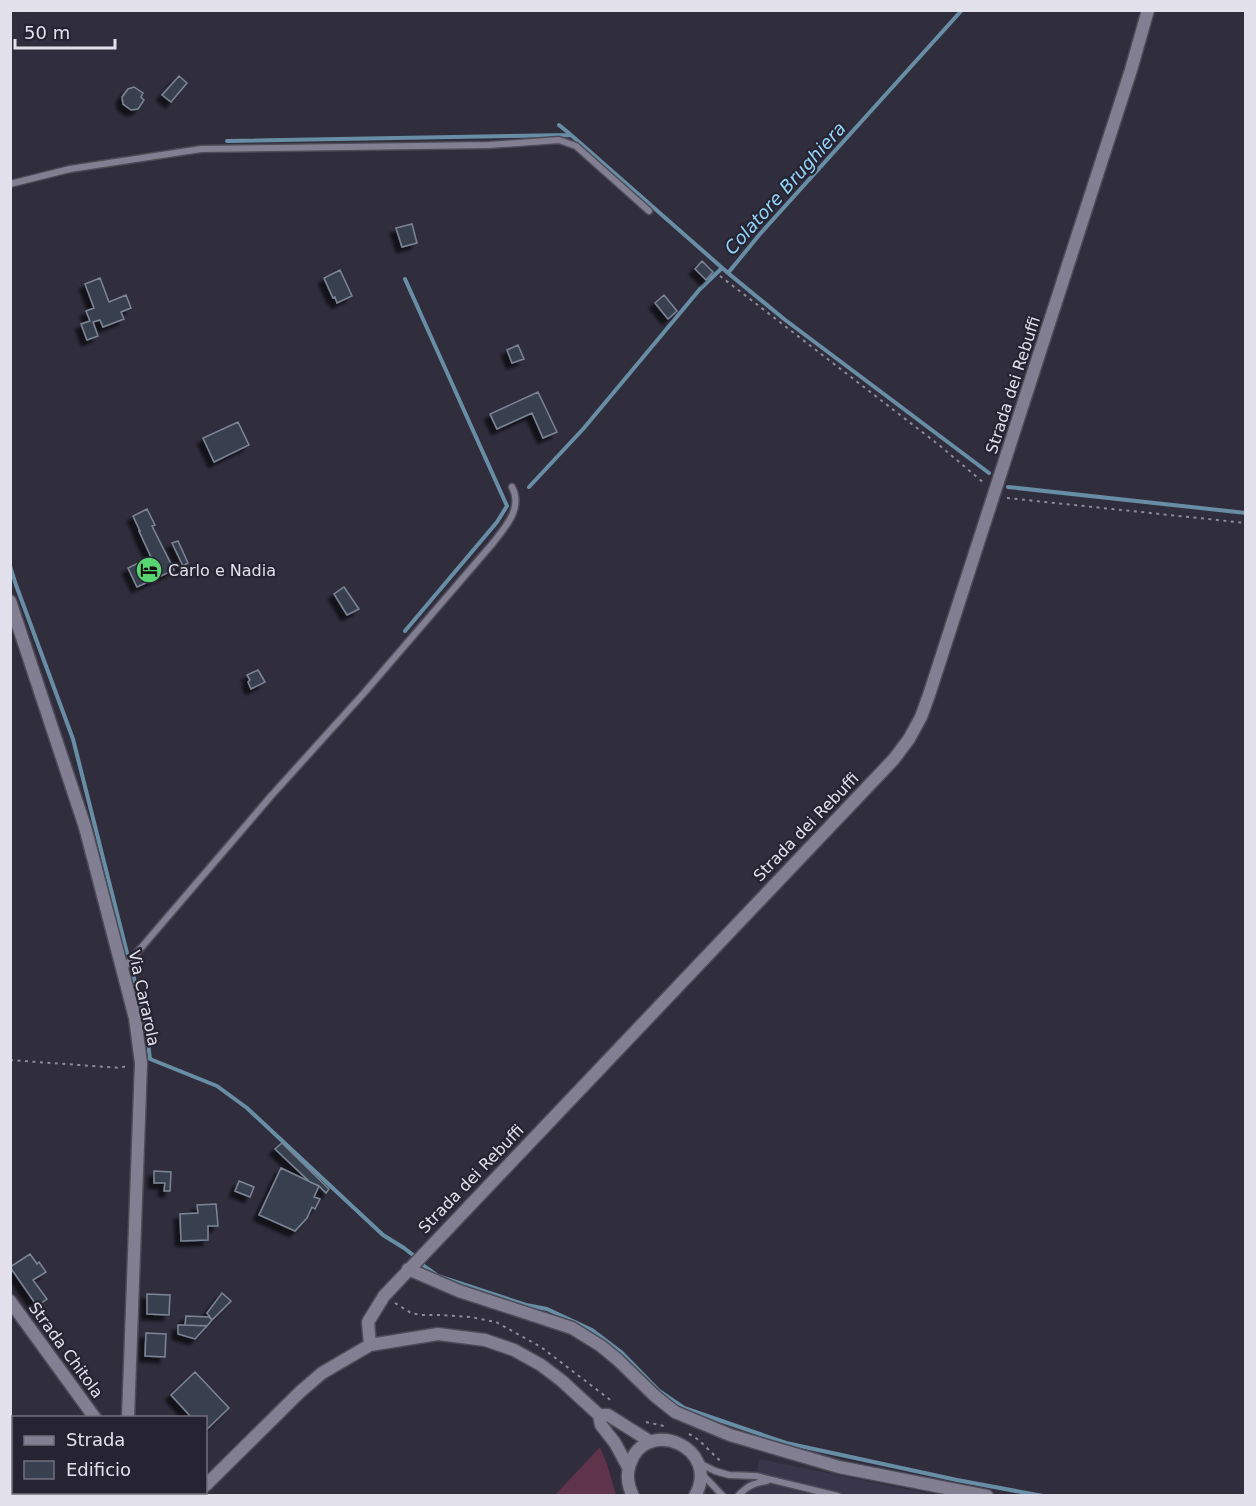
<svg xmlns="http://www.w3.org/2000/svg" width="1256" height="1506" font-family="'DejaVu Sans',sans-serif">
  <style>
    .built { fill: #39364b }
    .green { fill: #5f334a }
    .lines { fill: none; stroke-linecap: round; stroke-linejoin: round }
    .stream { stroke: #688ea6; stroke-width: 4 }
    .building { fill: #394150; stroke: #7c8595; stroke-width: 1.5; filter: url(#shadow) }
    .service-casing { stroke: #4d4b57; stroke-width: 9 }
    .minor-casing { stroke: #4d4b57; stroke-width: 15 }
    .path { stroke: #8e8c99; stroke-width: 2; stroke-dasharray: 3 4.5; stroke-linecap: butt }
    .service { stroke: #827f92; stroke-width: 6 }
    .minor { stroke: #827f92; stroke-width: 12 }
    .labels { text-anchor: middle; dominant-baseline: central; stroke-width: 4.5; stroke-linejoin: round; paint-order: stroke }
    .street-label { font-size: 16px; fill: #e2e1eb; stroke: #262432 }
    .poi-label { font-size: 16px; fill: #e2e1eb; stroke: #262432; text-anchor: start }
    .water-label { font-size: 18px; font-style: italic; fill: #93d5fa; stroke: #262432 }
  </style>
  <defs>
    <filter id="shadow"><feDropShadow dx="-5.5" dy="5.5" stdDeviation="1.5" flood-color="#0009"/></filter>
  </defs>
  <rect width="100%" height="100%" fill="#302d3d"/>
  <path class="built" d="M759,1459l176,36 -202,1 8,-10 16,-14z"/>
  <path class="green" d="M600,1447l7,17 9,31h-61z"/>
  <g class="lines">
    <path class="stream" d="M962,10l-202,224 -32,39 56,46 205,154
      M559,125l11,9
      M227,141l344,-6 157,138
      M529,487l55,-59 116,-139 22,-21
      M1008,487l238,26
      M10,566l6,19 57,154 54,214
      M405,631l92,-109 10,-16 -102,-227
      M132,971l13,47 5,41 67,27 30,22 136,127 21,13 9,7
      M420,1263l18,13 88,29 21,4 45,21 29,22 38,39 25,17 102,35 171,37 86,16"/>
  </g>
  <path class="building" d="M179,76l8,7 -16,19 -9,-7z
    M134,87l9,6 -2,4 3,3 -6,9 -7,1 -8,-6 -1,-7 6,-8z
    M412,224l5,19 -15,4 -6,-19z
    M702,261l11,11 -7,8 -11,-11z
    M340,270l12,26 -15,7 -2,-6 -2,1 -9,-20z
    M100,278l9,24 17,-7 5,13 -10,4 3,7 -21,8 -3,-7 -7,2 5,14 -11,4 -6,-16 9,-3 -4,-10 8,-3 -9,-24z
    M664,295l13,16 -9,8 -13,-16z
    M518,345l6,14 -12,4 -5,-13z
    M538,392l19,40 -14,6 -11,-25 -35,16 -7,-15z
    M238,422l11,23 -35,17 -11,-24z
    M147,509l8,16 -3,1 22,44 -37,17 -9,-19 23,-11 -12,-26h1l-7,-15z
    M178,541l10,22 -5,3 -11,-23z
    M344,587l15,22 -12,6 -13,-21z
    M258,670l7,12 -14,7 -3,-7 2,-2 -3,-5z
    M282,1143l47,46 -3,4 -7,-7 -9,-4 -35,-33z
    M281,1168l38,18 -5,11 6,2 -5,10 -3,-2 -5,11 -12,13 -36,-16z
    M154,1171l17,1 -1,19h-6l1,-8h-11z
    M239,1181l15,6 -4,10 -15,-6z
    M216,1204l2,22h-10v14l-27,1 -1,-27 18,-1 -1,-8z
    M30,1254l7,10 2,-2 7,10 -13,8 14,19 -10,7 -27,-39z
    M222,1293l9,8 -19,19 -5,-7z
    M147,1294l23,1 -1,20 -22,-1z
    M186,1316l23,1 3,3 -5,6 -22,-1z
    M178,1325h7l22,1 -12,13 -17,-5z
    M146,1333l20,1 -1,23 -20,-1z
    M195,1372l34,36 -23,22v-12h-14l-21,-23z
    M10,1419l4,2v41l-4,3z
    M17,1492h90l3,4h-96z"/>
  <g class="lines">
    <defs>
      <path id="service" d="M10,184l60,-15 131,-20 288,-4 70,-5 17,6 73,65
        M123,969l148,-173 93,-103 129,-150c13,-17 30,-35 19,-56
        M699,1463l16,8 14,4 27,1 82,20
        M702,1474l21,22
        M738,1496c9,-10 16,-13 29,-15"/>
      <path id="minor" d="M10,601l75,226 50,191 6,45 -13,355
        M408,1269l51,22 113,37 29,18 17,14 37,36 20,16 55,23 109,32 148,29
        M10,1301l85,117
        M370,1345l68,-11 47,6 29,10 27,15 21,16 37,34 2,10 14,18 13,24
        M599,1415h9l43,27
        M206,1485l94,-93 22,-19 48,-28 -2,-23 16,-26 510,-537 15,-20 12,-22 8,-22 202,-625 17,-60
        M160,1492l3,4
        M195,1496l3,-4
        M633,1496c-5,-10 -7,-21 -3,-32 16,-49 92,-16 65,32"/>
    </defs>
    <use href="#service" class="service-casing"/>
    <use href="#minor" class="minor-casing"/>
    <path class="path" d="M720,276l219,169 45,38
      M1007,498l239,25
      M10,1060l110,8 7,-2
      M395,1303l16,10 10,2h20l29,2 26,5 45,25 72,55
      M646,1422l18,4
      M689,1434c13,6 22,20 34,29"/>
    <use href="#service" class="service"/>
    <use href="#minor" class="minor"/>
  </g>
  <defs>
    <symbol id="hotel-disc" viewBox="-11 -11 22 22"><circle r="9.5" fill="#57d570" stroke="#262432"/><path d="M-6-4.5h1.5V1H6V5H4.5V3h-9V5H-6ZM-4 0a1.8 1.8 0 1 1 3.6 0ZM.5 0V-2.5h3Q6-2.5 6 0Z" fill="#111"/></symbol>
  </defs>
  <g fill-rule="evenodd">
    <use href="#hotel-disc" x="134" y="555" width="30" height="30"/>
  </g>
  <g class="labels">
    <g class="street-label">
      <text transform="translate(1013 385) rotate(-72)">Strada dei Rebuffi</text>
      <text transform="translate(806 827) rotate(-46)">Strada dei Rebuffi</text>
      <text transform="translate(144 998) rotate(78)">Via Cararola</text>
      <text transform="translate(471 1179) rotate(-46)">Strada dei Rebuffi</text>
      <text transform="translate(66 1350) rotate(54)">Strada Chitola</text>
    </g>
    <g class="poi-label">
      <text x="168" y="570">Carlo e Nadia</text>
    </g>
    <g class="water-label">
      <text transform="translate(785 188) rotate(-48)">Colatore Brughiera</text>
    </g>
  </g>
  <rect width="1256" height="1506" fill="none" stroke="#e2e1eb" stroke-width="24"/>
  <rect x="12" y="1416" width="195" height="78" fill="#262432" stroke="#71707c" stroke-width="1.5"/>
  <rect x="24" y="1436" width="30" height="9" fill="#827f92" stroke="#71707c" stroke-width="1.5"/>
  <text x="66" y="1446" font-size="18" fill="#e2e1eb">Strada</text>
  <rect x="24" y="1461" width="30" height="18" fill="#394150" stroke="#71707c" stroke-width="1.5"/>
  <text x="66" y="1476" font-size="18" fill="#e2e1eb">Edificio</text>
  <path d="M15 39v9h100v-9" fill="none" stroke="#e2e1eb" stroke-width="3"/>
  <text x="24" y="39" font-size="18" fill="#e2e1eb" stroke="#262432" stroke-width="4.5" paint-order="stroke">50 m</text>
</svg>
